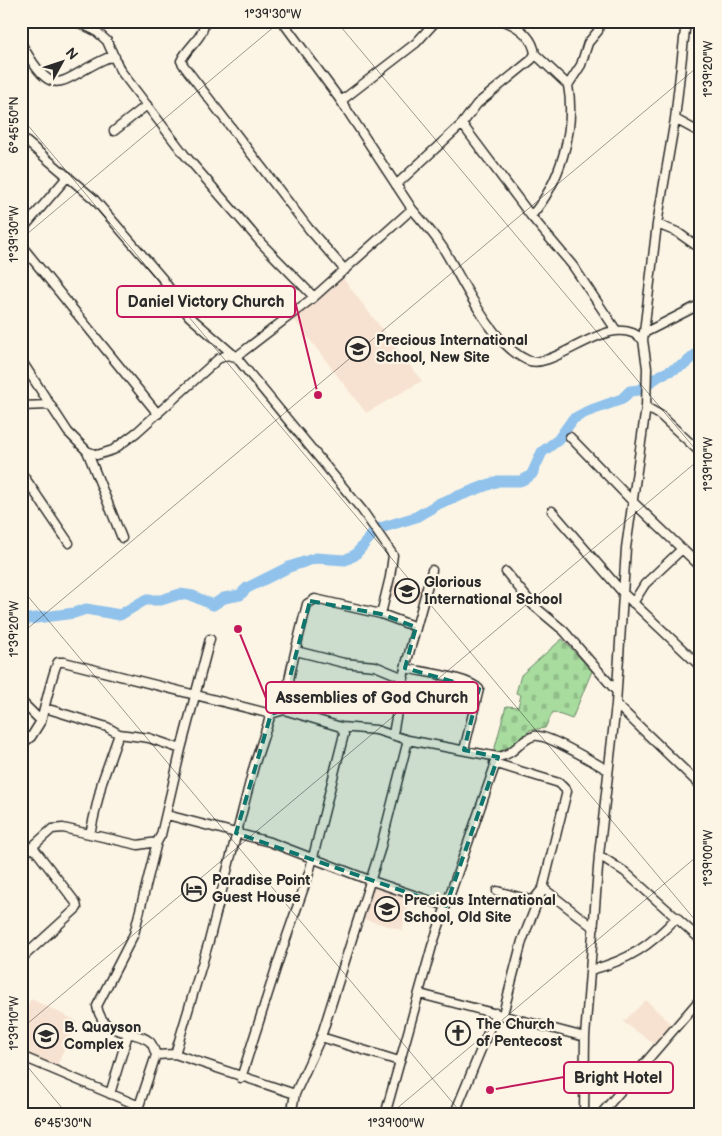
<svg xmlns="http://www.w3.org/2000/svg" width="722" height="1136" font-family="'Balsamiq Sans',sans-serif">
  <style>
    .built { fill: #f7e2d1 }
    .cemetery { fill: url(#cemetery-stones); stroke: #6a8465 }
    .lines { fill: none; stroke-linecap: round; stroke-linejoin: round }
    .river { stroke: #90c2ec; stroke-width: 11 }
    .minor-casing { stroke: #2b2b2b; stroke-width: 11 }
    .minor { stroke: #fcf5e5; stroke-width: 8 }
    .marked { fill: #0f766e; fill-opacity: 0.2; stroke: #0f766e; stroke-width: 4; stroke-dasharray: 10 6; stroke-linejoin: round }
    .ticks { fill: none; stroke: #2b2b2b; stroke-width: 1; stroke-opacity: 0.45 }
    .labels { text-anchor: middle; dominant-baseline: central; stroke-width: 4.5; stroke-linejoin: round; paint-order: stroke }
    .poi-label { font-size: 15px; font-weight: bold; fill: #2b2b2b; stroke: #fcf5e5; text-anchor: start }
    .leader { fill: none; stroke: #c2185b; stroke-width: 2 }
    .callout-dot { fill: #c2185b; stroke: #fcf5e5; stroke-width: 2 }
    .callout { fill: #fcf5e5; stroke: #c2185b; stroke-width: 2 }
    .callout-label { font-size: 16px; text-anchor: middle; font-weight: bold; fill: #2b2b2b }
    .neatline { fill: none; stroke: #2b2b2b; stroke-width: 2 }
    .ticks-label { font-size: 12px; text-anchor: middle; fill: #2b2b2b }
  </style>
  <defs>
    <pattern id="cemetery-stones" width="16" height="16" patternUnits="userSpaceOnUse" patternTransform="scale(1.25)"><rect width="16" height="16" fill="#a8dc9f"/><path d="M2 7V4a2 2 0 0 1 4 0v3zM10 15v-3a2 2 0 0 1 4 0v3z" fill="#91bd89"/></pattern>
  </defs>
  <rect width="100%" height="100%" fill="#fcf5e5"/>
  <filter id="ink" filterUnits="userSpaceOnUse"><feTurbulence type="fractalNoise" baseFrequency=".02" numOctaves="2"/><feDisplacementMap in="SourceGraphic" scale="10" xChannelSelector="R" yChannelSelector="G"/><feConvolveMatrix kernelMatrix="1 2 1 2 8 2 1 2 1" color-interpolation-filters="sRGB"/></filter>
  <g filter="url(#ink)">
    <path class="built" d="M342,277l80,104 -56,32 -73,-95z
      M393,581l30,6 -3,15 -30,-6z
      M372,887l39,12 -9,31 -39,-11z
      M31,999l46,22 -21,47 -35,-17v-32z
      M646,1000l27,26 -17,19 -33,-23z"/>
    <path class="cemetery" d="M562,639l30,32 -20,48 -19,-7 -8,16 -15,2 -18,15 -19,10 13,-49 12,1 3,-12 -5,-2 5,-18z"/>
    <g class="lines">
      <path class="river" d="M21,620l53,-7 12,-4 34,6 25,-15h16l19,-6 13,2 20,9 11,-7 16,-3 7,-7 42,-21 27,-9 29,2 10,-5 22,-26 39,-12 24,-14 58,-22h22l7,-3 5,-4 10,-22 16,-12 15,-21 13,-7 36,-13 8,-8 9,-1 20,-14 26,-12 16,-14"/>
      <defs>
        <path id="minor" d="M75,21l21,10 11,10 13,29 64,84 78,90 52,53
          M204,21c1,16 -17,26 -23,40l3,5 125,163 36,41
          M282,21l59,80 71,108
          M504,21c15,6 29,16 31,33l33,31 13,-20 7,-22 10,-12 1,-10
          M21,43c34,61 37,37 86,15l8,-1
          M341,101l75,-58 20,-22
          M675,119l26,14
          M462,124l69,92 42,50 43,64
          M114,131l33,-26
          M21,137l73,62 68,79 27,38 47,41 126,153 31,45 -3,22 -9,37
          M396,185l66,-61 15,-20 54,-44 4,-6
          M531,216c29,-33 45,-86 37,-131
          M657,224l20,8 24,17
          M21,231l47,-55
          M21,245l137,169
          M644,333l57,-29
          M21,360l47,72 19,19 10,4 16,-5 24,-18 81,-73 9,-4 9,2 78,-60 98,-88c11,13 22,25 31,39 21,34 47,95 84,112 27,13 84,-53 116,-20
          M21,406l28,-1
          M646,407l14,8 41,38
          M570,437l64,66 67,64
          M87,451l35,87
          M21,472l48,71
          M552,511l71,82 78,74
          M506,572l27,33 31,26 52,60
          M633,603l12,-19 37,-35
          M210,639l-29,110 -20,86 -4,7 -23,92 -37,72c6,32 35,22 52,35 4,3 5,9 7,14l19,-1 120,40
          M296,651l48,12 31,3 29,12
          M405,668c17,4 63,9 74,21l-15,61
          M21,701l20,20 -10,16 -10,8
          M616,704l85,82
          M45,708l62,19 12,7
          M284,710c4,-12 4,-23 6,-35 5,-24 11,-47 17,-71l8,-5 66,15 35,13
          M41,721c3,-11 13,-54 17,-59h6l207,52 13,-4 57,17 35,3 32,10 90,17c18,-3 21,-17 36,-21 13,-3 60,27 74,34
          M393,734l12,-66 27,-98
          M494,763l65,20 8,8 -24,97 -21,53 -19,73
          M167,815l103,27 99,38 77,26
          M90,834l12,-52 17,-48 30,4 32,11
          M599,855l26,17 76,68
          M21,857l31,-28 11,-1 75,17 19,-3
          M497,891l33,9 5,-2 8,-10 51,40
          M21,959l56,-51 -1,-5 -43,-56
          M591,970c38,-10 59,-24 86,-53
          M420,994l165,43
          M321,1037l78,24
          M175,1054l34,-113 45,-175 17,-52
          M21,1056l116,49
          M241,1078l38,-119 30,-86 35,-139 -3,-7
          M110,1094l18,-60
          M136,1115l20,-60
          M291,1115l4,-21 26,-57 59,-187 28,-110
          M385,1115l47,-169 66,-189
          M454,1115l42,-102
          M584,1115l1,-78 14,-182 17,-151 10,-156 20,-141 1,-39 -4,-28 14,-116 18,-105 11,-98
          M600,1115l101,-117"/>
      </defs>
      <use href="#minor" class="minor-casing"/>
      <use href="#minor" class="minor"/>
    </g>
  </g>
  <path class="marked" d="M310,601l71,13 35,13 -11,41 74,21 -15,61 34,7 -52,149 -210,-73 35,-119 13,-4 5,-15 1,-18z"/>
  <path class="ticks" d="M336,21l365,435M21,117l680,810M21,239l260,-218M21,588l442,527M21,634l680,-570M21,1029l680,-571M21,1059l47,56M389,1115l312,-262"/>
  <defs>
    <symbol id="school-ring" viewBox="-11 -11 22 22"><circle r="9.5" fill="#fcf5e5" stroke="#2b2b2b" stroke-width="1.5"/><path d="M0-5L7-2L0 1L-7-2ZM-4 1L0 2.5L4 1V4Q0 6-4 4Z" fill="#2b2b2b"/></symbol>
    <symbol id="hotel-ring" viewBox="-11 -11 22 22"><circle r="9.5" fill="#fcf5e5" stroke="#2b2b2b" stroke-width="1.5"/><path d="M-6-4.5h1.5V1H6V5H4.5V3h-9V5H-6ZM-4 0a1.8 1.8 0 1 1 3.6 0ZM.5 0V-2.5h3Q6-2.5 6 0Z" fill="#2b2b2b"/></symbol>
    <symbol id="church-ring" viewBox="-11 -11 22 22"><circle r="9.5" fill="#fcf5e5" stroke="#2b2b2b" stroke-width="1.5"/><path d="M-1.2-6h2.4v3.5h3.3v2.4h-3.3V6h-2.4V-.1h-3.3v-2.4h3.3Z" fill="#2b2b2b"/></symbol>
  </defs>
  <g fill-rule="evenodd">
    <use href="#school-ring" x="344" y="335" width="28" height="28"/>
    <use href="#school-ring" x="393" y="577" width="28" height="28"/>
    <use href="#hotel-ring" x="180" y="875" width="28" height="28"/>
    <use href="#school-ring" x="373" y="895" width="28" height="28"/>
    <use href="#church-ring" x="444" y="1019" width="28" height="28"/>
    <use href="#school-ring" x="32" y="1022" width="28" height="28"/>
  </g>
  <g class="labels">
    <g class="poi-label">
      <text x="376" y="340">Precious International<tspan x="376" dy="17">School, New Site</tspan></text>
      <text x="424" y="582">Glorious<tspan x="424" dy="17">International School</tspan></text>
      <text x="212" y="880">Paradise Point<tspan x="212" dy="17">Guest House</tspan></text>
      <text x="404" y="900">Precious International<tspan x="404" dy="17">School, Old Site</tspan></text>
      <text x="476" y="1024">The Church<tspan x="476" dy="17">of Pentecost</tspan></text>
      <text x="64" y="1027">B. Quayson<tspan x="64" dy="17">Complex</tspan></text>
    </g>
  </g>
  <path class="leader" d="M318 395L295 301M238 629L266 698M490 1090L564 1077"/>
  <g class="callout-dot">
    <circle cx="318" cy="395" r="5"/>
    <circle cx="238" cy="629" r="5"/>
    <circle cx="490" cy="1090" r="5"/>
  </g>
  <g class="callout">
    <rect x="117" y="286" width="178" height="31" rx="5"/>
    <rect x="266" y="682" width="212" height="31" rx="5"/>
    <rect x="564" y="1062" width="109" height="31" rx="5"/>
  </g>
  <g class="callout-label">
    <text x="206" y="307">Daniel Victory Church</text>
    <text x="372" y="703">Assemblies of God Church</text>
    <text x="618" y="1083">Bright Hotel</text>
  </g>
  <rect width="722" height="1136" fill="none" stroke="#fcf5e5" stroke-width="55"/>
  <g transform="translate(62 62) rotate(50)" stroke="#fcf5e5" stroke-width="4" paint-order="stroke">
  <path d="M0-4L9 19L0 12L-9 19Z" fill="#2b2b2b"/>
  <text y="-8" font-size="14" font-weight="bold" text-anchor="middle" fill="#2b2b2b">N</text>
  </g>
  <rect x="28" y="28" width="666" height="1080" class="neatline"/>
  <g class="ticks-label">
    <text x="273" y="18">1°39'30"W</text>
    <text transform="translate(708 69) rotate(-90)" y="4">1°39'20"W</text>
    <text transform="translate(14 125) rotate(-90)" y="4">6°45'50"N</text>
    <text transform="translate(14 234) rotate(-90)" y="4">1°39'30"W</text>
    <text transform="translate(708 464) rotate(-90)" y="4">1°39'10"W</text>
    <text transform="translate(14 629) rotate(-90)" y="4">1°39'20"W</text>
    <text transform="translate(708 858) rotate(-90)" y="4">1°39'00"W</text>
    <text transform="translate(14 1023) rotate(-90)" y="4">1°39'10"W</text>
    <text x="63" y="1127">6°45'30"N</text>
    <text x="396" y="1127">1°39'00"W</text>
  </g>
</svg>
